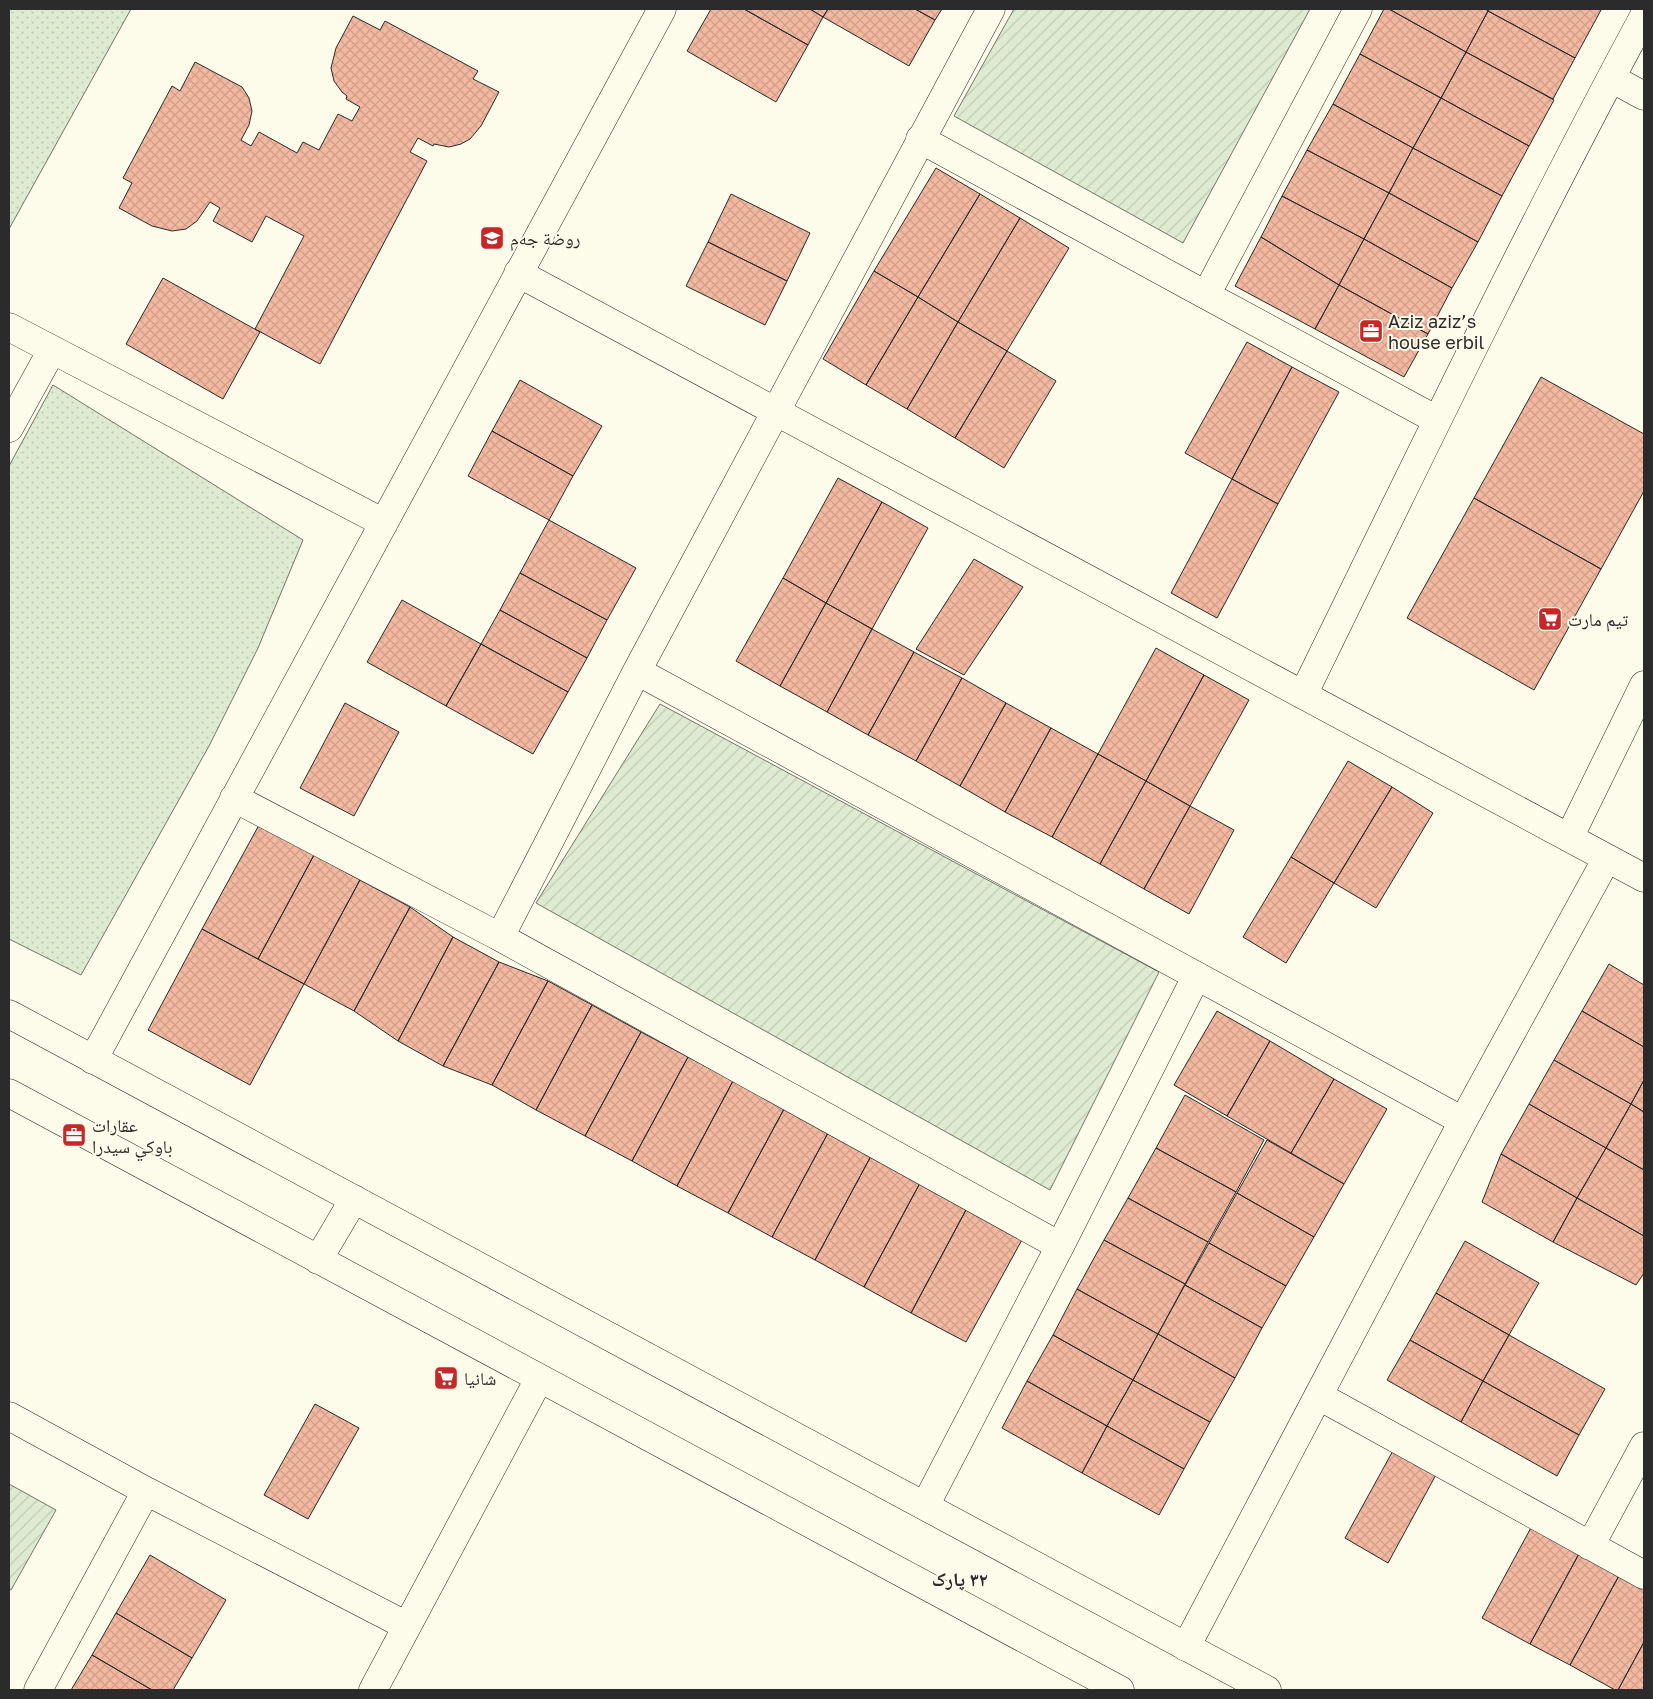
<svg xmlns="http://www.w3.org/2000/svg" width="1653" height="1699" font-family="'Golos Text','Noto Naskh Arabic',sans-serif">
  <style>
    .grass { fill: url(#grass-dots); stroke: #74746e }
    .garden { fill: url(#garden-furrows); stroke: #74746e }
    .building { fill: url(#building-cross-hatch); stroke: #2b2b2b }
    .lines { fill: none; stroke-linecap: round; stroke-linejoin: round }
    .street-casing { stroke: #2b2b2b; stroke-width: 29 }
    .secondary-casing { stroke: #2b2b2b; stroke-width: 29 }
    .street { stroke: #fdfbea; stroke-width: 28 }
    .secondary { stroke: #fdfbea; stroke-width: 28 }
    .labels { text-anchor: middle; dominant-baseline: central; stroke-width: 4; stroke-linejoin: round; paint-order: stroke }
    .poi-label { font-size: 18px; fill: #2b2b2b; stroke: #fdfbea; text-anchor: start }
    .neighbourhood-label { font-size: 19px; font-weight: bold; fill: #2b2b2b; stroke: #fdfbea }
  </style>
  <defs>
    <pattern id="grass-dots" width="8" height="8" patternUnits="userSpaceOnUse" patternTransform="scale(1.25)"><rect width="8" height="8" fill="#deebd1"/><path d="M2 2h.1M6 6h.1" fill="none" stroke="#bfcab4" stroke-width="1.8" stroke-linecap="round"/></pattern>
    <pattern id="garden-furrows" width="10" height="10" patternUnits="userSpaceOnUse" patternTransform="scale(1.25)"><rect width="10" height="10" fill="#deebd1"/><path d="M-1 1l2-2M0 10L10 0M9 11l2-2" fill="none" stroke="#bfcab4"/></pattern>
    <pattern id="building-cross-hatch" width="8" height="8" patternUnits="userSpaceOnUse" patternTransform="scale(1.25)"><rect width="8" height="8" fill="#f2b8a0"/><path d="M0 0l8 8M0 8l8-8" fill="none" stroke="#d09e8a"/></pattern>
  </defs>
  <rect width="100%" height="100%" fill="#fdfbea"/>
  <path class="grass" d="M9,9h122l-122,220z
    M53,385l250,155 -45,108 -49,98 -128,229 -72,-36v-473z"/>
  <path class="garden" d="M1014,9h296l-127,234 -229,-127z
    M660,704l499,268 -109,218 -514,-287z
    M9,1484l47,26 -45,80 -2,-1z"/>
  <path class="building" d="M711,9h33l64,36 -32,57 -89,-51z
    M744,9h66l13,8 -15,28z
    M810,9h18l-5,8z
    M828,9h87l20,11 -26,46 -86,-49z
    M915,9h27l-7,11z
    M1384,9h5l77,43 -25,46 -81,-44z
    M1389,9h96l3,2 -22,41z
    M1489,9h109l3,1 -26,48 -87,-47z
    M1488,11l87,47 -22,41 -87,-47z
    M353,16l27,14 5,-9 93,50 -5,8 26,13 -18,34 -11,13 -9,5 -12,3 -15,-3 -1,2 -15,-8 -8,14 17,9 -107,203 -65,-35 49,-93 -38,-20 -14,26 -39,-21 7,-13 -10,-6 -13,19 -11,8 -14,2 -20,-5 -33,-18 13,-25 -9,-5 49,-92 8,5 15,-29 47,25 7,11 3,13 -3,14 -8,15 10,6 8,-14 38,21 6,-11 16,8 19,-36 14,7 8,-14 -14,-8 1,-3 -5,-4 -8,-11 -3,-13 5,-20z
    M1466,52l88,48 -25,46 -88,-48z
    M1360,54l81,44 -28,50 -80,-44z
    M1441,98l88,48 -27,50 -89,-48z
    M1333,104l80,44 -24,45 -82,-43z
    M1413,148l89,48 -24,46 -89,-49z
    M1307,150l82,43 -25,46 -82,-43z
    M936,168l44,26 -62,103 -44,-26z
    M1389,193l89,49 -26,46 -88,-49z
    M731,194l79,39 -23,48 -79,-39z
    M980,194l40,24 -62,104 -40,-25z
    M1282,196l82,43 -25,46 -78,-48z
    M1020,218l49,30 -62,103 -49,-29z
    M1261,237l78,48 -24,44 -80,-43z
    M1364,239l88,49 -24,46 -89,-49z
    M708,242l79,39 -22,44 -79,-39z
    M874,271l44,26 -52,88 -43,-26z
    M163,278l97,54 -37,67 -97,-55z
    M1339,285l89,49 -24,43 -89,-48z
    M918,297l40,25 -51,87 -41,-24z
    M958,322l49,29 -52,87 -48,-29z
    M1247,342l45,25 -60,112 -47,-26z
    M1007,351l49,30 -52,87 -49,-30z
    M1292,367l47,25 -61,112 -46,-25z
    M1541,377l103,57v57l-43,78 -127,-71z
    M520,380l82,46 -29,50 -81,-45z
    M492,431l81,45 -24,44 -81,-44z
    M838,478l44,24 -56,101 -43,-25z
    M1232,479l46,25 -61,114 -46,-25z
    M1474,498l127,71 -67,121 -127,-72z
    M882,502l46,26 -56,101 -46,-26z
    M549,520l87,48 -29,52 -87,-47z
    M974,559l49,28 -59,88 -48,-26z
    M520,573l87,47 -20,38 -87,-48z
    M783,578l43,25 -46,83 -44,-25z
    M402,600l79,44 -35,62 -79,-44z
    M826,603l46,26 -45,83 -47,-26z
    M500,610l87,48 -19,34 -87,-48z
    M872,629l42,23 -46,83 -41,-23z
    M481,644l87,48 -35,62 -87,-48z
    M1156,648l48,27 -58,106 -48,-27z
    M914,652l48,26 -46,83 -48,-26z
    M1204,675l45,25 -59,106 -44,-25z
    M962,678l44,25 -46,83 -44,-25z
    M345,703l54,29 -45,84 -54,-28z
    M1006,703l45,25 -46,84 -45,-26z
    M1051,728l47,26 -46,83 -47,-25z
    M1098,754l48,27 -46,83 -48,-27z
    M1348,761l44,26 -58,96 -43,-26z
    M1146,781l44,25 -46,83 -44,-25z
    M1392,787l41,26 -57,95 -42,-25z
    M1190,806l44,24 -45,84 -45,-25z
    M259,825l55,30 -56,104 -56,-30z
    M314,855l46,25 -56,104 -46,-25z
    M1291,857l43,26 -48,80 -43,-26z
    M360,880l50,27 -56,104 -50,-27z
    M410,907l43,30 -55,104 -44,-30z
    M202,929l102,55 -54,101 -102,-55z
    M453,937l46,25 -56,104 -45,-25z
    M499,962l49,19 -56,104 -49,-19z
    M1609,964l35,21v62l-62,-36z
    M548,981l44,24 -56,105 -44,-25z
    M592,1005l49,27 -56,104 -49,-26z
    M1217,1011l53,30 -43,75 -53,-31z
    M1582,1011l62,36v33l-13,24 -77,-44z
    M641,1032l47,25 -56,104 -47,-25z
    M1270,1041l64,38 -43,74 -64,-37z
    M688,1057l45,24 -56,105 -45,-25z
    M1554,1060l77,44 -25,44 -77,-44z
    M1334,1079l53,30 -43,75 -53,-31z
    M1644,1080v32l-13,-8z
    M733,1081l51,28 -56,104 -51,-27z
    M1185,1095l79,45 -28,52 -80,-44z
    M1529,1104l77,44 -29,50 -76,-44z
    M1631,1104l13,8v58l-38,-22z
    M784,1109l44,24 -56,104 -44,-24z
    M828,1133l43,23 -56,104 -43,-23z
    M1267,1140l77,44 -30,53 -77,-44z
    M1156,1148l80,44 -28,50 -80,-44z
    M1606,1148l38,22v66l-67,-38z
    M1501,1154l76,44 -24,44 -71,-40z
    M871,1156l49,27 -56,104 -49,-27z
    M920,1183l47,25 -56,105 -47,-26z
    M1237,1193l77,44 -28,49 -77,-43z
    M1128,1198l80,44 -23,42 -81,-44z
    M1577,1198l67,38v37l-8,12 -83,-43z
    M967,1208l56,30 -57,104 -55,-29z
    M1104,1240l81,44 -27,50 -81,-45z
    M1465,1241l74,42 -30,52 -73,-42z
    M1209,1243l77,43 -24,42 -77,-43z
    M1185,1285l77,43 -27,50 -77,-44z
    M1077,1289l81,45 -25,46 -80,-45z
    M1436,1293l73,42 -26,46 -73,-41z
    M1158,1334l77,44 -25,44 -77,-42z
    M1053,1335l80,45 -26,46 -80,-45z
    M1509,1335l96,54 -26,46 -96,-54z
    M1410,1340l73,41 -22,41 -74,-42z
    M1133,1380l77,42 -26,47 -77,-43z
    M1027,1381l80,45 -25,47 -80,-45z
    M1483,1381l96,54 -22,41 -96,-54z
    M315,1404l44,24 -51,91 -44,-24z
    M1107,1426l77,43 -25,46 -77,-42z
    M1395,1447l43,24 -50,92 -43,-25z
    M1533,1524l48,26 -51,94 -48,-26z
    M1581,1550l40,22 -51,93 -40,-21z
    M150,1555l76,45 -34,58 -76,-45z
    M1621,1572l23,13v57l-26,48h-3l-45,-25z
    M116,1613l76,45 -19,32h-21l-60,-35z
    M1644,1642v48h-26z
    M92,1655l60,35h-81z"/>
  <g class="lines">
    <defs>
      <path id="street" d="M1611,78l33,18
        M920,139l286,156 231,125
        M518,273l1126,605
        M1206,295l152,-286
        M9,327l375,196
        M9,428l43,-78
        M637,671l826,450
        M1303,695c111,-227 221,-456 341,-679
        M234,798l266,139 560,309
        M1569,838l75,-153
        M500,937l137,-266 354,-662
        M93,1060l569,-1051
        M1319,1396l325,179
        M9,1416l137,75 261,135
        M925,1506l135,-260 136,-269
        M1590,1546l54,-100
        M1186,1647l277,-526 144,-263
        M38,1690l108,-199
        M373,1690l166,-311"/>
      <path id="secondary" d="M9,1014l1258,676
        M9,1093l1111,597
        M318,1260l36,-61"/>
    </defs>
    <use href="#street" class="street-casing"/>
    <use href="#secondary" class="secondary-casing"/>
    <use href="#street" class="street"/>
    <use href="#secondary" class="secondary"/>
  </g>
  <defs>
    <symbol id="school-square" viewBox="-11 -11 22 22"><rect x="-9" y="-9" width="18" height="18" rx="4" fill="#c62828" stroke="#fdfbea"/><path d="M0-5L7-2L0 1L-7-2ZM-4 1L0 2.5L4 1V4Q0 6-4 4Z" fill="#fff"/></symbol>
    <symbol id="office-square" viewBox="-11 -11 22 22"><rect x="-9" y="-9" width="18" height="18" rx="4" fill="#c62828" stroke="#fdfbea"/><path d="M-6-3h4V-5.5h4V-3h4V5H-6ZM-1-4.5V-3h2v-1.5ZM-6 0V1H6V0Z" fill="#fff"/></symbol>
    <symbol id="supermarket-square" viewBox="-11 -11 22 22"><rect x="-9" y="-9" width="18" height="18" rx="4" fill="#c62828" stroke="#fdfbea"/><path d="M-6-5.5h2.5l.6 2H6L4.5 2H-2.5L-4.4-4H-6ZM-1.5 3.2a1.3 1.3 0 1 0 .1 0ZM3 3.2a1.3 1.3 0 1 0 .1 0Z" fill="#fff"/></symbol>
  </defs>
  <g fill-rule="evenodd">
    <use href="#school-square" x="478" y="224" width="28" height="28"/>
    <use href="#office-square" x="1357" y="317" width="28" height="28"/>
    <use href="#supermarket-square" x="1536" y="605" width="28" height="28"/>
    <use href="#office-square" x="60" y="1121" width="28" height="28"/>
    <use href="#supermarket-square" x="432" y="1364" width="28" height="28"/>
  </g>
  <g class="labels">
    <g class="poi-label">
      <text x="510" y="238">روضة جەم</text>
      <text x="1388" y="321">Aziz aziz’s<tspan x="1388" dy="21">house erbil</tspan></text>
      <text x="1568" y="619">تيم مارت</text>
      <text x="92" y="1125">عقارات<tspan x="92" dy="21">باوكي سيدرا</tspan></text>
      <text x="464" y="1378">شانيا</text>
    </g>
    <g class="neighbourhood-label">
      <text x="960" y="1578">٣٢ پارک</text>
    </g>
  </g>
  <rect width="1653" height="1699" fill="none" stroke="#2b2b2b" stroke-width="20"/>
</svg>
